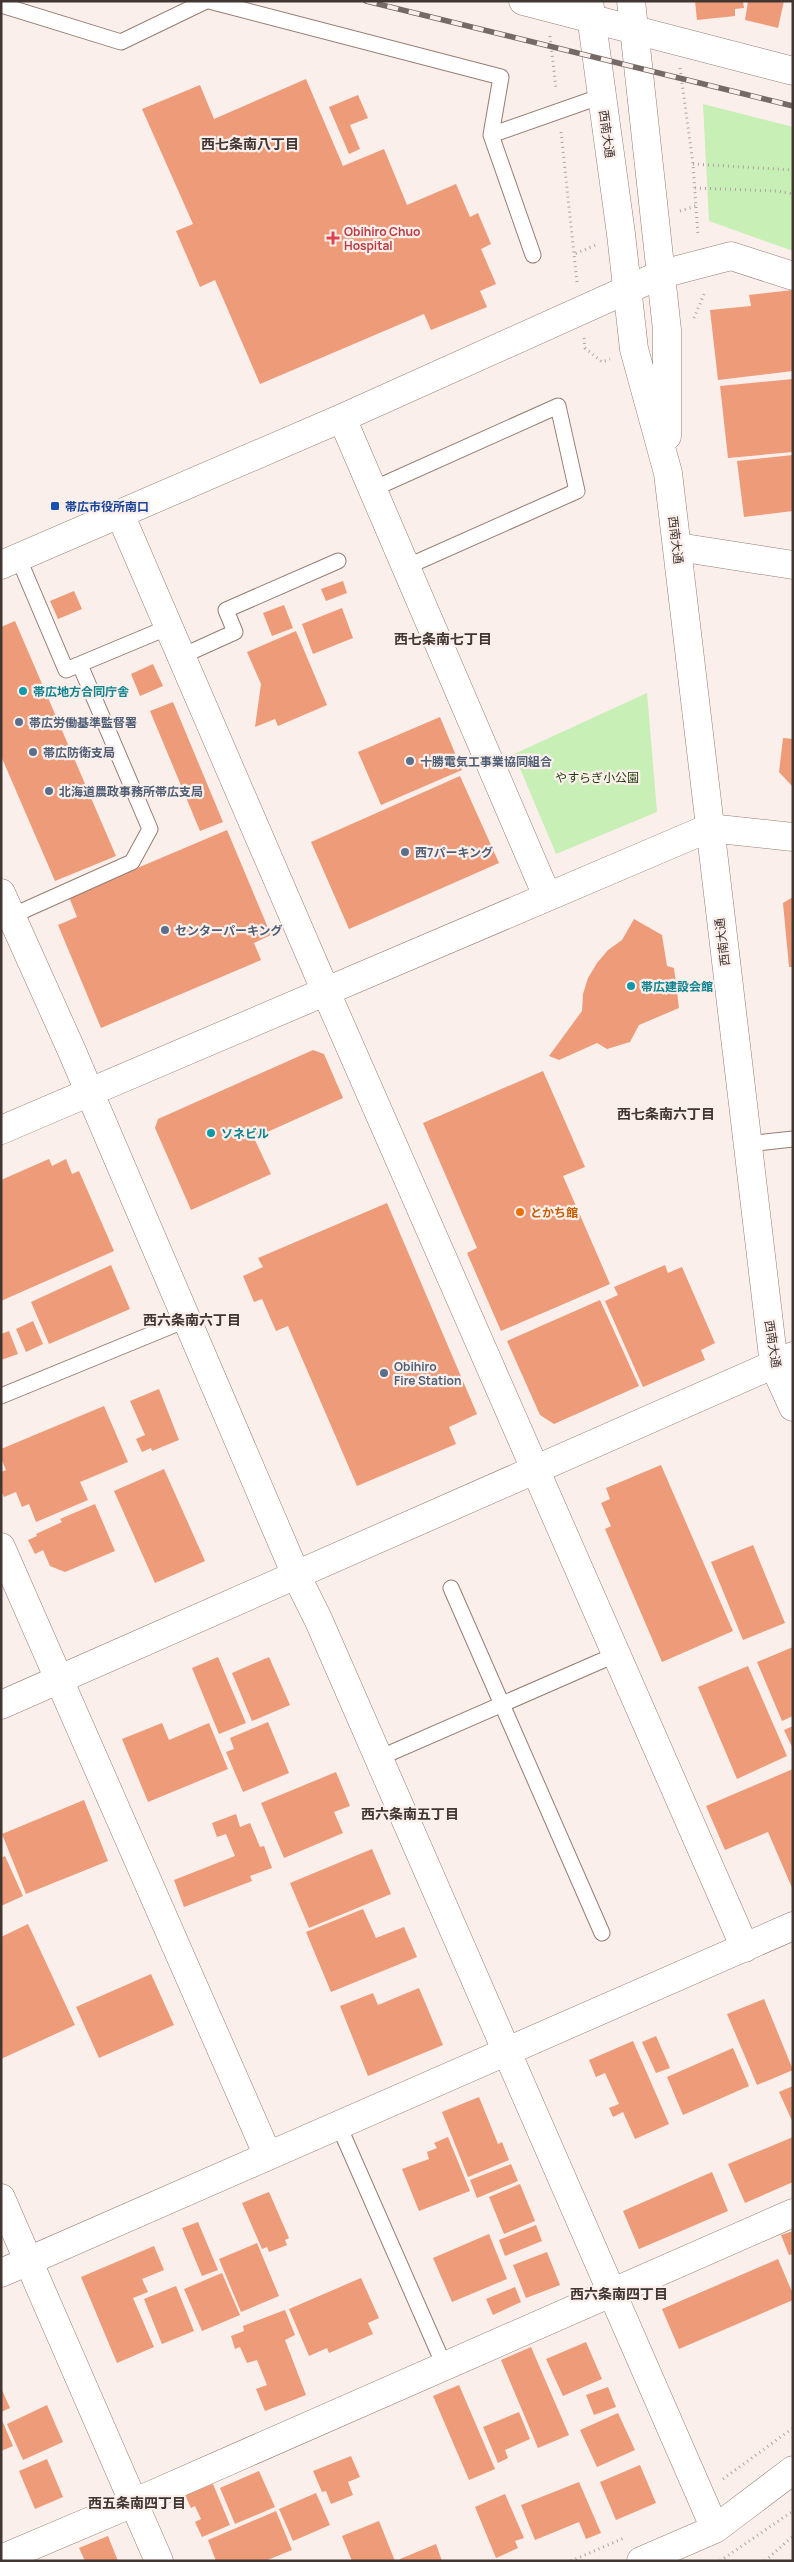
<svg xmlns="http://www.w3.org/2000/svg" width="794" height="2562" font-family="Manrope,'Noto Sans JP',sans-serif">
  <style>
    .green { fill: #c8efb6 }
    .building { fill: #ed9b79 }
    .lines { fill: none; stroke-linecap: round; stroke-linejoin: round }
    .service-casing { stroke: #967d73; stroke-width: 17 }
    .minor-casing { stroke: #967d73; stroke-width: 29 }
    .tertiary-casing { stroke: #967d73; stroke-width: 29 }
    .path { stroke: #b0a4a0; stroke-width: 3; stroke-dasharray: 1 4; stroke-linecap: butt }
    .service { stroke: #fff; stroke-width: 15 }
    .minor { stroke: #fff; stroke-width: 28 }
    .tertiary { stroke: #fff; stroke-width: 28 }
    .rail-casing { stroke: #766a66; stroke-width: 5.5 }
    .rail { stroke: #fbefeb; stroke-width: 4; stroke-dasharray: 11; stroke-linecap: butt }
    .health-dot { fill: #e0444e; stroke: #fbefeb; stroke-width: 2 }
    .transit-dot { fill: #1a4fb4; stroke: #fbefeb; stroke-width: 2 }
    .culture-dot { fill: #0f9aa8; stroke: #fbefeb; stroke-width: 2 }
    .service-dot { fill: #5c6f8a; stroke: #fbefeb; stroke-width: 2 }
    .food-dot { fill: #e8710a; stroke: #fbefeb; stroke-width: 2 }
    .labels { text-anchor: middle; dominant-baseline: central; stroke-width: 4.5; stroke-linejoin: round; paint-order: stroke }
    .street-label { font-size: 12px; fill: #413632; stroke: #fbefeb }
    .health-label { font-size: 12px; font-weight: bold; fill: #be3a42; stroke: #fbefeb; text-anchor: start }
    .transit-label { font-size: 12px; font-weight: bold; fill: #164399; stroke: #fbefeb; text-anchor: start }
    .culture-label { font-size: 12px; font-weight: bold; fill: #0d838f; stroke: #fbefeb; text-anchor: start }
    .service-label { font-size: 12px; font-weight: bold; fill: #4e5e75; stroke: #fbefeb; text-anchor: start }
    .park-label { font-size: 12px; fill: #1d3b09; stroke: #fbefeb }
    .food-label { font-size: 12px; font-weight: bold; fill: #c56008; stroke: #fbefeb; text-anchor: start }
    .neighbourhood-label { font-size: 14px; font-weight: bold; fill: #413632; stroke: #fbefeb }
  </style>
  <rect width="100%" height="100%" fill="#fbefeb"/>
  <path class="green" d="M703,104l90,23v124l-84,-30z
    M647,693l10,119 -101,42 -42,-100z"/>
  <path class="building" d="M695,1h48l1,7 -9,1v7l-38,4z
    M748,1h36l-6,27 -33,-8z
    M306,79l37,87 41,-17 23,56 49,-21 14,33 8,-4 13,31 -10,5 15,35 -16,7 7,16 -56,23 -7,-16 -164,70 -45,-104 -15,7 -24,-56 17,-7 -51,-115 58,-24 14,34z
    M358,95l10,23 -18,7 10,24 -11,5 -20,-47z
    M793,290v81l-75,9 -8,-70 41,-4 -2,-11z
    M793,379v73l-65,6 -8,-72z
    M793,455v56l-49,6 -7,-56z
    M343,581l4,12 -21,8 -5,-12z
    M74,591l8,18 -24,10 -8,-18z
    M284,605l9,23 -21,8 -9,-23z
    M342,608l11,30 -40,16 -11,-30z
    M15,621l101,235 -61,25 -54,-125v-129z
    M296,631l31,74 -49,21 -3,-7 -20,8 6,-43 -14,-32z
    M153,664l10,22 -23,10 -9,-22z
    M173,702l50,120 -23,9 -50,-120z
    M440,717l22,53 -81,35 -23,-53z
    M783,738l10,1v48l-14,-15z
    M460,776l39,87 -150,66 -38,-87z
    M227,830l44,105 -17,8 7,17 -160,68 -43,-103 19,-8 -8,-20z
    M793,897v70h-4l-6,-64z
    M634,919l28,16 5,31 7,2 5,40 -40,17 -9,17 -23,7 -10,-6 -38,17 -10,-4 33,-45 1,-17 5,-16 9,-15 11,-13 14,-10z
    M313,1050l11,4 19,44 -89,40 17,36 -80,36 -36,-82 3,-9z
    M543,1071l42,96 -22,9 47,108 -109,47 -34,-78 10,-5 -54,-125z
    M49,1159l3,7 14,-7 6,15 7,-3 35,80 -113,50v-121z
    M387,1203l90,211 -28,13 7,17 -99,42 -69,-160 -12,5 -14,-32 -8,3 -11,-26 20,-9 -5,-9z
    M111,1265l19,44 -81,35 -18,-42z
    M665,1265l3,8 14,-6 33,76 -14,7 4,10 -62,27 -38,-86 13,-6 -4,-8z
    M600,1300l39,86 -85,38 -14,-9 -33,-74z
    M33,1321l10,23 -17,8 -10,-23z
    M9,1331l9,23 -17,6v-26z
    M159,1389l20,51 -27,11 -1,-3 -9,4 -6,-13 9,-4 -15,-34z
    M104,1406l24,56 -48,20 8,18 -52,22 -7,-18 -7,3 -6,-15 -12,5 -3,-7v-18l5,-2 -5,-12v-9z
    M661,1465l72,166 -71,31 -57,-133 6,-3 -10,-23 9,-4 -4,-11z
    M164,1469l41,92 -50,22 -41,-92z
    M95,1504l20,47 -50,21 -15,-6 -7,-16 -8,4 -7,-14 9,-4 -1,-2 26,-12 -2,-3z
    M753,1545l32,78 -42,17 -32,-78z
    M793,1647v69l-11,5 -25,-59z
    M218,1657l28,66 -27,11 -27,-66z
    M269,1657l21,48 -38,16 -20,-48z
    M748,1666l39,90 -50,23 -39,-92z
    M268,1722l21,51 -46,19 -17,-40 8,-3 -4,-11z
    M162,1723l7,17 40,-17 19,46 -80,33 -26,-63z
    M793,1726v23l-9,-19z
    M793,1769v121l-25,-58 -43,18 -19,-44z
    M336,1772l14,34 -16,6 9,21 -59,25 -23,-55z
    M84,1800l24,61 -82,33 -24,-60z
    M236,1814l4,13 10,-4 10,24 4,-1 8,22 -22,8 2,5 -68,26 -10,-27 61,-24 -9,-22 -9,3 -5,-14z
    M372,1849l19,45 -82,34 -19,-45z
    M5,1856l18,40 -22,10v-48z
    M363,1909l13,29 28,-11 13,30 -86,35 -25,-60z
    M28,1924l47,101 -74,34v-122z
    M151,1974l23,51 -75,33 -23,-51z
    M419,1988l24,57 -75,31 -28,-70 33,-13 5,12z
    M764,1999l29,71 -36,15 -30,-71z
    M656,2036l14,32 -14,5 -14,-31z
    M633,2041l36,83 -34,15 -12,-27 -10,5 -4,-9 10,-4 -14,-31 -9,4 -7,-17z
    M733,2048l16,38 -66,29 -16,-38z
    M793,2086v37l-14,-31z
    M479,2097l19,47 4,-2 7,18 -41,17 -26,-65z
    M448,2137l22,54 -51,20 -17,-42 27,-10 -2,-7 10,-4 -3,-5z
    M793,2137v45l-48,21 -17,-39z
    M511,2164l7,17 -41,17 -7,-18z
    M712,2172l16,39 -89,38 -16,-38z
    M520,2184l15,37 -31,13 -15,-37z
    M269,2192l20,46 -4,2 2,5 -18,7 -2,-5 -5,2 -20,-46z
    M198,2222l20,48 -16,6 -20,-48z
    M536,2225l6,16 -37,15 -6,-16z
    M793,2231v23l-4,1 -8,-20z
    M489,2234l18,45 -55,23 -19,-44z
    M257,2243l22,53 -38,16 -22,-53z
    M154,2246l10,24 -22,9 6,13 -15,6 21,49 -37,16 -36,-86z
    M547,2252l13,33 -34,13 -13,-33z
    M778,2259l15,35v6l-114,49 -17,-40z
    M222,2273l18,42 -38,16 -18,-42z
    M361,2278l18,40 -11,5 5,11 -44,19 -2,-5 -18,8 -20,-47z
    M176,2286l18,45 -32,13 -18,-45z
    M515,2287l6,15 -28,13 -7,-16z
    M285,2310l10,25 -10,5 21,55 -41,16 -9,-22 11,-4 -10,-25 -10,3 -7,-16 -5,2 -4,-13 13,-5 -1,-5z
    M586,2342l16,37 -39,17 -17,-37z
    M531,2347l38,88 -31,13 -37,-88z
    M459,2385l36,84 -26,11 -36,-84z
    M608,2387l8,20 -22,8 -8,-20z
    M1,2388l9,20 -9,4z
    M47,2405l16,37 -40,18 -16,-36z
    M519,2412l11,27 -25,11 3,8 -10,5 -15,-36z
    M618,2413l17,37 -38,17 -17,-37z
    M1,2418l12,28 -12,5z
    M351,2456l9,21 -12,5 5,13 -22,9 -5,-13 -4,1 -9,-21z
    M47,2459l16,38 -28,12 -16,-38z
    M640,2465l16,38 -40,17 -16,-38z
    M259,2471l16,36 -40,17 -15,-36z
    M579,2482l22,51 -15,6 -7,-17 -44,18 -14,-35z
    M213,2484l17,41 -28,12 -7,-15 6,-3 -6,-13 -4,2 -6,-13z
    M316,2493l14,32 -37,16 -14,-32z
    M505,2494l19,44 -9,3 3,7 -22,10 -21,-51z
    M276,2511l16,39 -27,11h-49l-8,-21z
    M379,2521l16,40h-43l-10,-25z
    M108,2536l10,25h-33l-6,-13z
    M436,2544l6,17h-42v-2z"/>
  <g class="lines">
    <defs>
      <path id="service" d="M209,1l292,76 -10,58
        M1,5l120,37 85,-41
        M533,255l-42,-120 111,-39
        M373,489l185,-83 19,85 -171,76
        M18,557l48,113 103,-43
        M182,656l53,-24 -9,-22 112,-49
        M7,918l125,-56 18,-33 -70,-164
        M747,1144l46,-5
        M1,1396l185,-76
        M451,1588l151,345
        M379,1758l238,-104
        M339,2126l105,239"/>
      <path id="minor" d="M523,1c90,23 180,46 270,70
        M342,418l205,478
        M120,514l206,478 419,956
        M678,547l115,18
        M1,565l341,-147 320,-144 69,-18 62,20
        M1,893l70,156 225,526 22,44 397,910
        M1,1130l708,-302 84,9
        M1,1547l267,609
        M1,2273l792,-347
        M1,2559l132,-56 660,-290
        M641,2561l74,-32 78,-59"/>
      <path id="tertiary" d="M589,1l32,233 13,115 34,124 106,892 19,42
        M631,1l36,329v106
        M1,1705l792,-349
        M1,2198l158,363"/>
    </defs>
    <use href="#service" class="service-casing"/>
    <use href="#minor" class="minor-casing"/>
    <use href="#tertiary" class="tertiary-casing"/>
    <path class="path" d="M550,36l6,53
      M680,68l13,96 5,72
      M561,132l13,122
      M693,164l100,6
      M695,188l82,3 16,3
      M680,211l16,-5
      M577,282l-3,-28 22,-9
      M694,318l11,-26
      M584,338l1,10 17,14 8,-3
      M723,2479l70,-51
      M571,2561l53,-23
      M720,2561l73,-50
      M765,2561l28,-25"/>
    <use href="#service" class="service"/>
    <use href="#minor" class="minor"/>
    <use href="#tertiary" class="tertiary"/>
    <defs>
      <path id="rail" d="M366,1l427,105"/>
    </defs>
    <use href="#rail" class="rail-casing"/>
    <use href="#rail" class="rail"/>
  </g>
  <path class="health-dot" d="M330.5 230.5h5v5h5v5h-5v5h-5v-5h-5v-5h5z"/>
  <rect class="transit-dot" x="50" y="501" width="10" height="10" rx="2.5"/>
  <g class="culture-dot">
    <circle cx="23" cy="691" r="5"/>
    <circle cx="631" cy="986" r="5"/>
    <circle cx="211" cy="1133" r="5"/>
  </g>
  <g class="service-dot">
    <circle cx="19" cy="722" r="5"/>
    <circle cx="33" cy="752" r="5"/>
    <circle cx="410" cy="761" r="5"/>
    <circle cx="49" cy="791" r="5"/>
    <circle cx="405" cy="852" r="5"/>
    <circle cx="165" cy="930" r="5"/>
    <circle cx="384" cy="1373" r="5"/>
  </g>
  <circle class="food-dot" cx="520" cy="1212" r="5"/>
  <g class="labels">
    <g class="street-label">
      <text transform="translate(607 134) rotate(82)">西南大通</text>
      <text transform="translate(676 540) rotate(83)">西南大通</text>
      <text transform="translate(722 942) rotate(-97)">西南大通</text>
      <text transform="translate(773 1344) rotate(81)">西南大通</text>
    </g>
    <g class="health-label">
      <text x="344" y="231">Obihiro Chuo<tspan x="344" dy="14">Hospital</tspan></text>
    </g>
    <g class="transit-label">
      <text x="65" y="506">帯広市役所南口</text>
    </g>
    <g class="culture-label">
      <text x="33" y="691">帯広地方合同庁舎</text>
      <text x="641" y="986">帯広建設会館</text>
      <text x="221" y="1133">ソネビル</text>
    </g>
    <g class="service-label">
      <text x="29" y="722">帯広労働基準監督署</text>
      <text x="43" y="752">帯広防衛支局</text>
      <text x="420" y="761">十勝電気工事業協同組合</text>
      <text x="59" y="791">北海道農政事務所帯広支局</text>
      <text x="415" y="852">西7パーキング</text>
      <text x="175" y="930">センターパーキング</text>
      <text x="394" y="1366">Obihiro<tspan x="394" dy="14">Fire Station</tspan></text>
    </g>
    <g class="park-label">
      <text x="597" y="777">やすらぎ小公園</text>
    </g>
    <g class="food-label">
      <text x="530" y="1212">とかち館</text>
    </g>
    <g class="neighbourhood-label">
      <text x="250" y="143">西七条南八丁目</text>
      <text x="443" y="638">西七条南七丁目</text>
      <text x="666" y="1113">西七条南六丁目</text>
      <text x="192" y="1319">西六条南六丁目</text>
      <text x="410" y="1813">西六条南五丁目</text>
      <text x="619" y="2293">西六条南四丁目</text>
      <text x="137" y="2502">西五条南四丁目</text>
    </g>
  </g>
  <rect width="794" height="2562" fill="none" stroke="#413632" stroke-width="5"/>
</svg>
